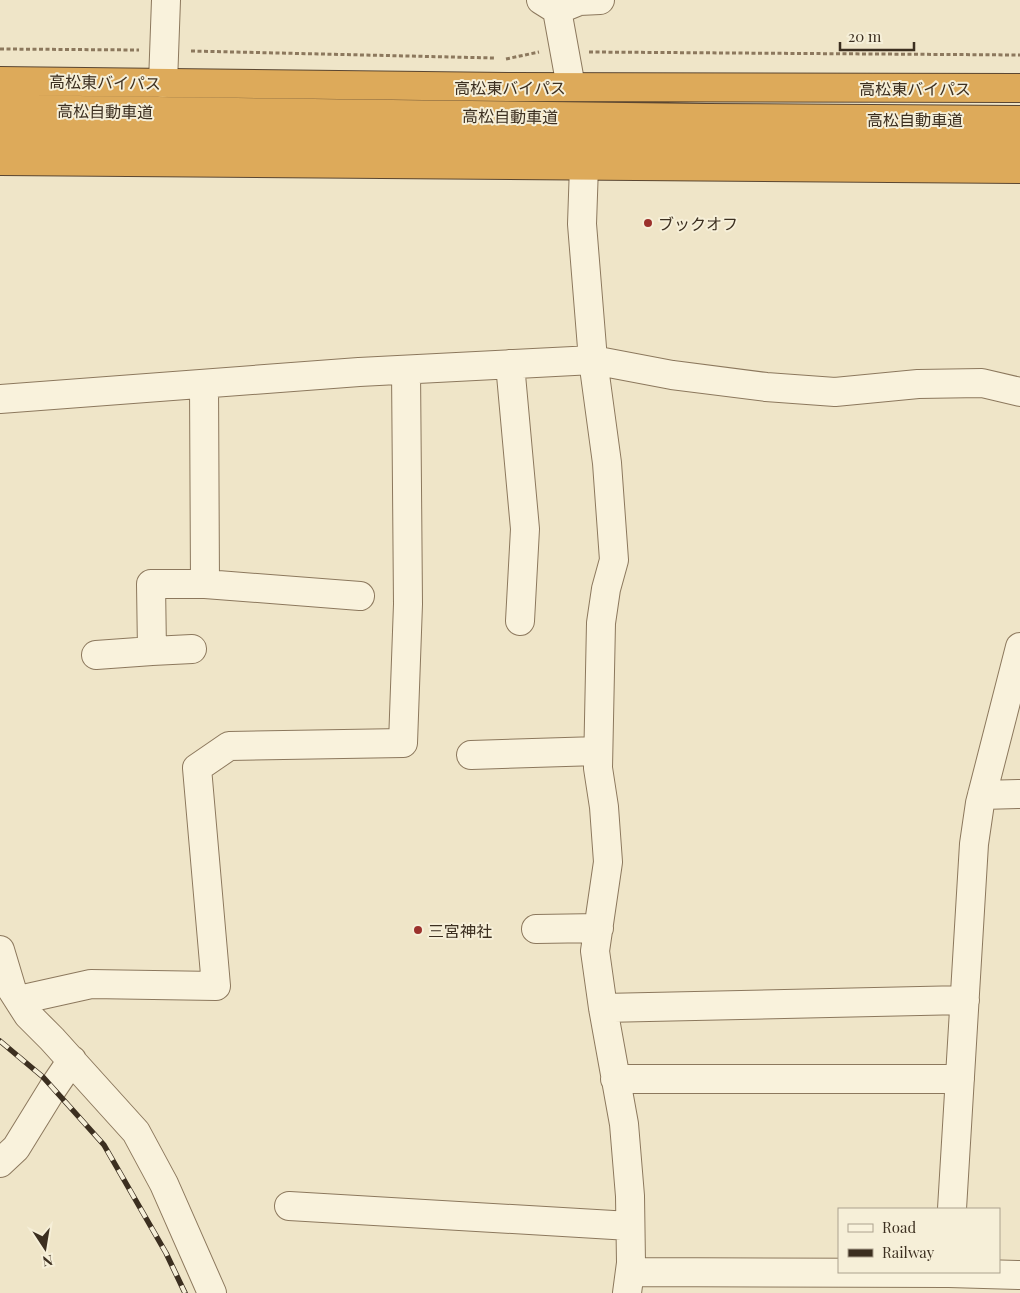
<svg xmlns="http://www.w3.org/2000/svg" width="1020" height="1293" font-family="'Playfair Display','Noto Sans JP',serif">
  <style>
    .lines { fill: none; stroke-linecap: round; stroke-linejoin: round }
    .minor-casing { stroke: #8c785d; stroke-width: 30 }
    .highway-casing { stroke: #5a4631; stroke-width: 30 }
    .path { stroke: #8c785d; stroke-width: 3; stroke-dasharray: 4 2.5; stroke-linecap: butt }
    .minor { stroke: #f9f2dc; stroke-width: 28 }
    .highway { stroke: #ddaa5a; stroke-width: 28 }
    .rail-casing { stroke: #3c2f20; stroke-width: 5.5 }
    .rail { stroke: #f6efd8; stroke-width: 4; stroke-dasharray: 11; stroke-linecap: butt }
    .poi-dot { fill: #9b312c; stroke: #f6efd8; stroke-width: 2 }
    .labels { text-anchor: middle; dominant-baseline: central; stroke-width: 4; stroke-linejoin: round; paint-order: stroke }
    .street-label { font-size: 16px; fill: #3c2f20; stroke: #f6efd8 }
    .poi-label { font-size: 16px; fill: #3c2f20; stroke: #f6efd8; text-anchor: start }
  </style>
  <rect width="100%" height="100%" fill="#efe5c8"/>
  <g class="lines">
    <defs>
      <path id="minor" d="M541,0l16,10 14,77
        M557,10l22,-9 21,-1
        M163,83l3,-83
        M584,166l-2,58 11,136 14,103 7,97 -8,29 -5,34 -3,145 6,39 4,55 -13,89 8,57 21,116 6,72 1,67 -4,30
        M510,364l15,165 -5,92
        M204,384l1,200 155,12
        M0,399l359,-27 234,-12 79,15 94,12 69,5 83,-8 64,-1 38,9
        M152,651l40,-2
        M96,655l56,-4 -1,-67h54
        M471,755l127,-4
        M982,795l38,-1
        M536,929l63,-1
        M0,950l12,40 16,25 24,24 84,93 28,52 48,109
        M19,1000l72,-16 125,2 -19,-218 32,-22 174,-3 5,-139 -2,-234
        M603,1008l362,-8
        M615,1079h345
        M0,1163l16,-15 37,-60 19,-28
        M289,1206l341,20
        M952,1209l22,-365 6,-41 40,-156
        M630,1272l319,1 71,2"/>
      <path id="highway" d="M0,81l508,6 512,1
        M0,109l706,9 314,2
        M0,137l704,7 316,2
        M0,161l1020,8"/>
    </defs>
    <use href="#minor" class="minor-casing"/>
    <use href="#highway" class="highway-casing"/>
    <path class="path" d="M0,49l139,1
      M191,51l303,7
      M589,52l431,3
      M506,59l33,-7"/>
    <use href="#minor" class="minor"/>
    <use href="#highway" class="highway"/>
    <defs>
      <path id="rail" d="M0,1041l43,36 61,68 62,108 19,40"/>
    </defs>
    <use href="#rail" class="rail-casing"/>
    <use href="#rail" class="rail"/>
  </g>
  <g class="poi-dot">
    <circle cx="648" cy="223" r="5"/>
    <circle cx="418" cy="930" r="5"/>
  </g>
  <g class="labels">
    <g class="street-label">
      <text transform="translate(105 82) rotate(1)">高松東バイパス</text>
      <text x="510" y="87">高松東バイパス</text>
      <text x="915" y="88">高松東バイパス</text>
      <text transform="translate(105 111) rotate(1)">高松自動車道</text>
      <text transform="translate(510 116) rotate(1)">高松自動車道</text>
      <text x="915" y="119">高松自動車道</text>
    </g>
    <g class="poi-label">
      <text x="658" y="223">ブックオフ</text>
      <text x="428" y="930">三宮神社</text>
    </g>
  </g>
  <rect x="838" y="1208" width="162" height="65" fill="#f6efd8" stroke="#aca28e"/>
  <rect x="848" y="1224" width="25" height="8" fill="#f9f2dc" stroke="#aca28e"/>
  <text x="882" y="1233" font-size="15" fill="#3c2f20">Road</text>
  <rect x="848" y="1249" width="25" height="8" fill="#3c2f20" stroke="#aca28e"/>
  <text x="882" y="1258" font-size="15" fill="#3c2f20">Railway</text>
  <g transform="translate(45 1248) rotate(168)" stroke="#f6efd8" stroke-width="4" paint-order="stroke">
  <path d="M0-4L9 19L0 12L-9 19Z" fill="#3c2f20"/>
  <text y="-8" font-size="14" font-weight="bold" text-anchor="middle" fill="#3c2f20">N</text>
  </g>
  <path d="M840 42v8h74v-8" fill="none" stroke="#3c2f20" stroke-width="2.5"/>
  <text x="848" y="42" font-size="15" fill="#3c2f20" stroke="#f6efd8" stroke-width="4" paint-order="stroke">20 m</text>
</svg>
